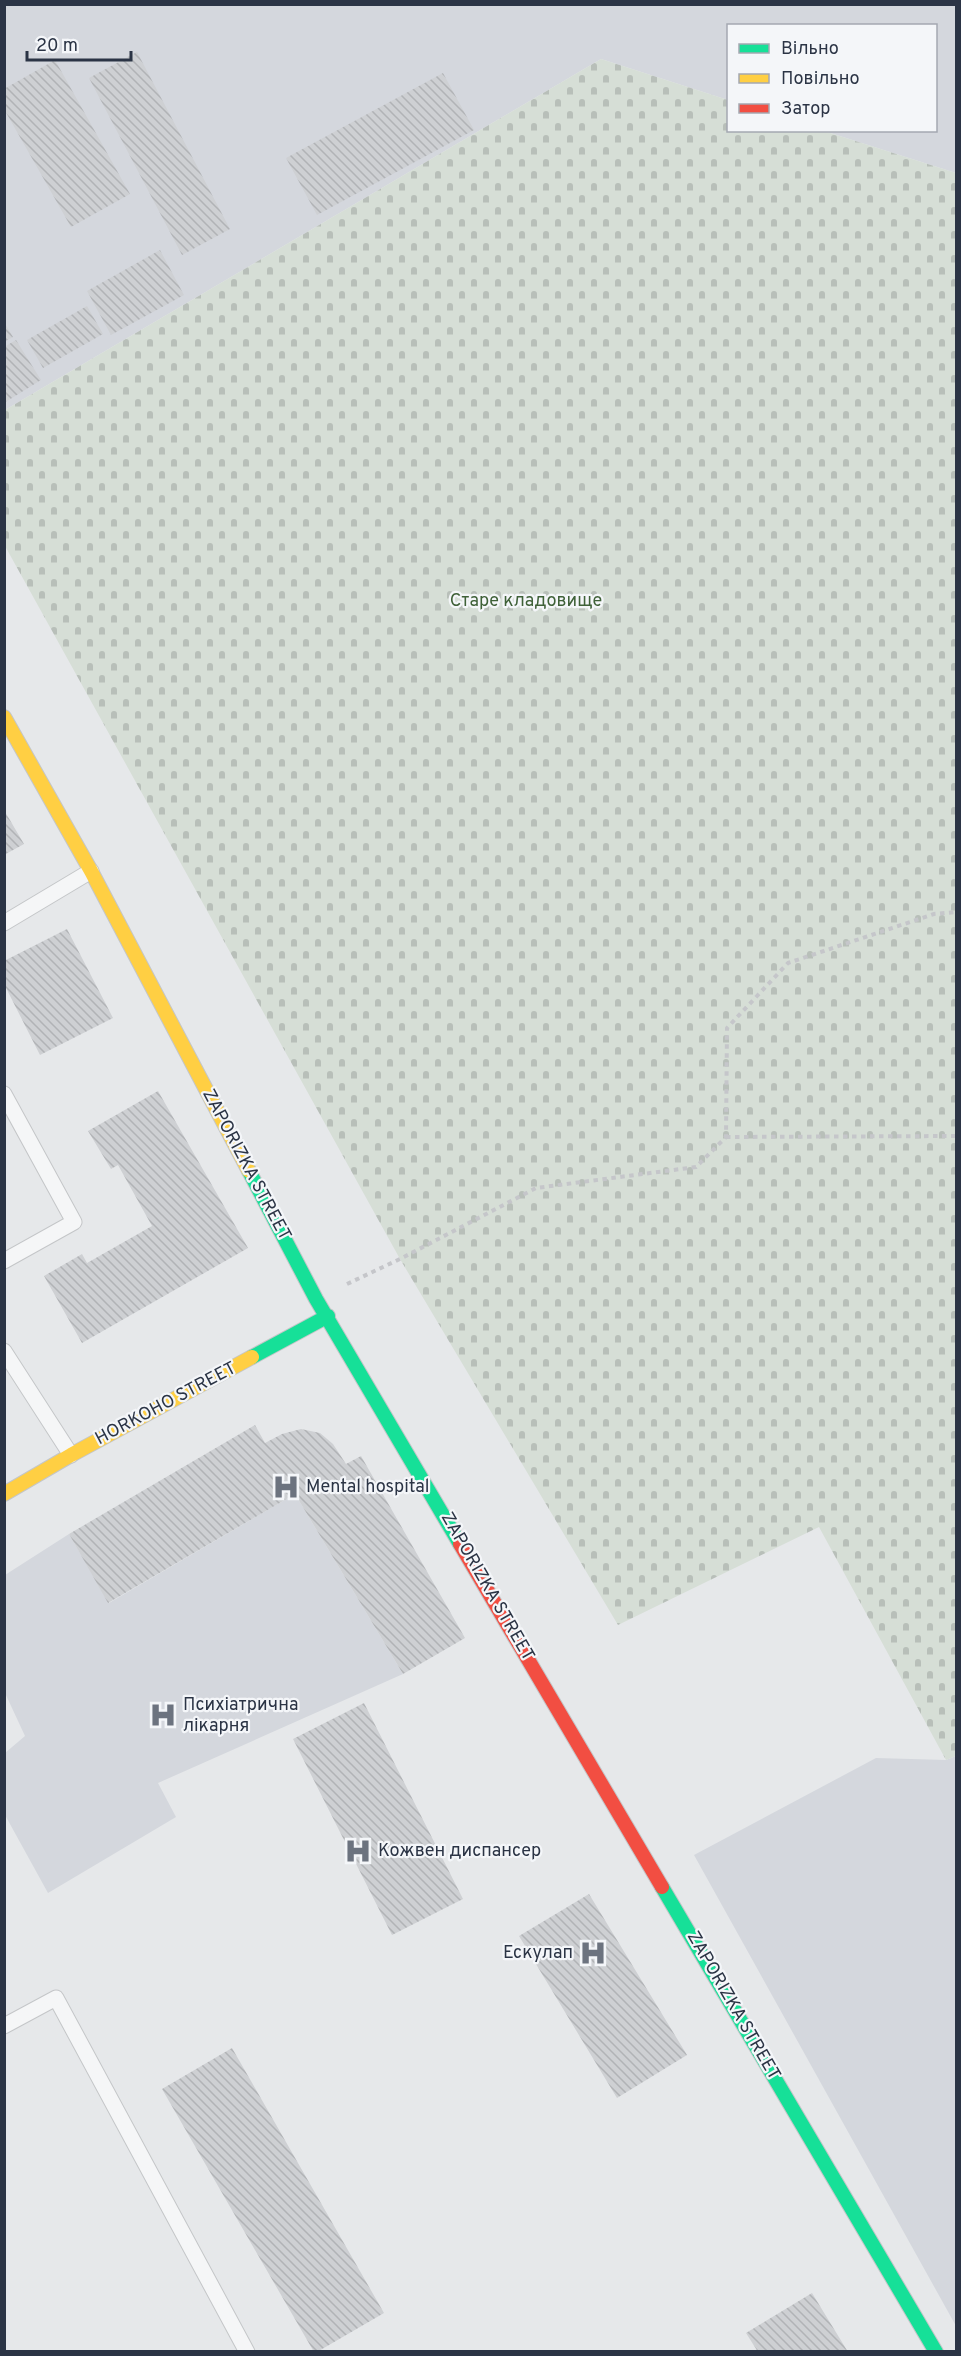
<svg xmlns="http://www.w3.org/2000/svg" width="961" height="2356" font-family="Overpass,sans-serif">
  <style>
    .built { fill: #d4d7dd }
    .cemetery { fill: url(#cemetery-stones) }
    .building { fill: url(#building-back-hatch) }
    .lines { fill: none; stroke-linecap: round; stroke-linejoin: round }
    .lane-casing { stroke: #c4c6c8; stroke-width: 17 }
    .fast-casing { stroke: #c4c6c8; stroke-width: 16 }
    .slow-casing { stroke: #c4c6c8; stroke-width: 16 }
    .jam-casing { stroke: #c4c6c8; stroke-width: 16 }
    .path { stroke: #c5c6ca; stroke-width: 4; stroke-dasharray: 4.5 4.5; stroke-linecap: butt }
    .lane { stroke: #f5f6f7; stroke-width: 15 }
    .fast { stroke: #16e098; stroke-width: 14 }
    .slow { stroke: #ffcf43; stroke-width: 14 }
    .jam { stroke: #f24e42; stroke-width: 14 }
    .labels { text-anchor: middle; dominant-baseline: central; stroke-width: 4.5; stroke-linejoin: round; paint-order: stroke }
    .park-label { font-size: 18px; fill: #3f6138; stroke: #f4f6f9 }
    .street-label { font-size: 18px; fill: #2b3445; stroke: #f4f6f9 }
    .poi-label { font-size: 18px; fill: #2b3445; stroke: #f4f6f9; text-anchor: start }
  </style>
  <defs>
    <pattern id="cemetery-stones" width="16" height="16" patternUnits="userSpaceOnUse" patternTransform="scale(1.5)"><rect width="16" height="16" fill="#d6ded6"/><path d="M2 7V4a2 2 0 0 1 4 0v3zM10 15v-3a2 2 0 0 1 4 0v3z" fill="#b8bfb9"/></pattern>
    <pattern id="building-back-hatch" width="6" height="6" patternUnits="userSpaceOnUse" patternTransform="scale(1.5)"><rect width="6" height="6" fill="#ced0d3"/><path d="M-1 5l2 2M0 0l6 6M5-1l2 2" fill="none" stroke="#b1b3b6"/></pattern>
  </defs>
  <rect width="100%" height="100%" fill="#e6e8ea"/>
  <path class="built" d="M4,5h952v168l-132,-42 112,-1v-104h-208v74l-127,-41 -596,351z
    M295,1494l108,180 -245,109 18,34 -128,76 -43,-78v-62l20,-17 -20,-43v-118l64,-41 40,69z
    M956,1756v570l-262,-471 182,-97 70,2z"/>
  <path class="cemetery" d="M601,59l127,41v30l96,1 132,42v1583l-10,4 -127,-233 -201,98 -218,-366 -395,-713v-136z"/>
  <path class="building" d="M137,52l93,177 -48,26 -93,-177z
    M55,60l75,134 -59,33 -67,-118v-20z
    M443,73l31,57 -157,85 -31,-57z
    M160,250l24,45 -73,40 -24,-44z
    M87,306l16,28 -60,34 -16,-28z
    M4,322l9,15 -9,5z
    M16,340l25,40 -37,23v-56z
    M4,810l20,34 -20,11z
    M67,929l46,89 -73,37 -36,-71v-23z
    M158,1091l90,157 -166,95 -38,-67 38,-22 5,9 65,-37 -34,-61 -7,4 -23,-38z
    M255,1425l10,18 17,-9 19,-5 19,4 13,11 13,20 15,-8 104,182 -62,36 -108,-180 -187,109 -39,-69z
    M364,1703l99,196 -71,36 -99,-196z
    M589,1894l98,161 -70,43 -98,-162z
    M232,2048l152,265 -67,39h-3l-152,-263z
    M812,2293l36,59h-90l-12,-19z"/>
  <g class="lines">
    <defs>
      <path id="lane" d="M4,923l87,-52
        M4,1094l70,128 -70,39
        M4,1351l67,104
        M4,2026l52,-28 191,354"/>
      <path id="fast" d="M249,1171l67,128 144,245
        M252,1357l76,-41
        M662,1887l274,465"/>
      <path id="slow" d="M4,717l87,154 158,300
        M4,1494l67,-39 181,-98"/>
      <path id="jam" d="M460,1544l202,343"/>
    </defs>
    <use href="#lane" class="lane-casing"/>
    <use href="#fast" class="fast-casing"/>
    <use href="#slow" class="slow-casing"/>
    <use href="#jam" class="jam-casing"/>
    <path class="path" d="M726,1137l230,-1
      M347,1284l53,-25 136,-71 160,-21 30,-30 1,-109 61,-65 146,-49 22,-2"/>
    <use href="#lane" class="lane"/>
    <use href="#fast" class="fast"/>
    <use href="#slow" class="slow"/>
    <use href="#jam" class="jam"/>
  </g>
  <defs>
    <symbol id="hospital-bare" viewBox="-9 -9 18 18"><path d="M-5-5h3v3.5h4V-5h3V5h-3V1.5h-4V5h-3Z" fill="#6c737f" stroke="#f4f6f9" stroke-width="2.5" paint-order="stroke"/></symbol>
  </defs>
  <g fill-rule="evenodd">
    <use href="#hospital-bare" x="267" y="1468" width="38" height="38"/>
    <use href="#hospital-bare" x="144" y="1696" width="38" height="38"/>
    <use href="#hospital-bare" x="339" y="1832" width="38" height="38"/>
    <use href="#hospital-bare" x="574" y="1934" width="38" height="38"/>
  </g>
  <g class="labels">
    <g class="park-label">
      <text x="526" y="601">Старе кладовище</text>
    </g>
    <g class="street-label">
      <text transform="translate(246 1165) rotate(62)">ZAPORIZKA STREET</text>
      <text transform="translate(166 1404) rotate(-28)">HORKOHO STREET</text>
      <text transform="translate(487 1587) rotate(60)">ZAPORIZKA STREET</text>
      <text transform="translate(733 2006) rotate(60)">ZAPORIZKA STREET</text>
    </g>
    <g class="poi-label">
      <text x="306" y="1487">Mental hospital</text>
      <text x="183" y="1705">Психіатрична<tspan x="183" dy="21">лікарня</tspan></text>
      <text x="378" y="1851">Кожвен диспансер</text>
      <text x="573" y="1953" text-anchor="end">Ескулап</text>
    </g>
  </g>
  <rect width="961" height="2356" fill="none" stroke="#2b3445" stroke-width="12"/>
  <rect x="727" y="24" width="210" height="108" fill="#f4f6f9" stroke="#a4a8b1" stroke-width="1.5"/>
  <rect x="739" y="44" width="30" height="9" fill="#16e098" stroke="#a4a8b1" stroke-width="1.5"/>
  <text x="781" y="54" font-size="18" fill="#2b3445">Вільно</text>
  <rect x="739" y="74" width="30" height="9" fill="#ffcf43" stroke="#a4a8b1" stroke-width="1.5"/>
  <text x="781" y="84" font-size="18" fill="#2b3445">Повільно</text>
  <rect x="739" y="104" width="30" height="9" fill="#f24e42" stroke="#a4a8b1" stroke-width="1.5"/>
  <text x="781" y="114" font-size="18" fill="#2b3445">Затор</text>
  <path d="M27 51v9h104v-9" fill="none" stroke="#2b3445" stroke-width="3"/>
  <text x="36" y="51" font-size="18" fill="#2b3445" stroke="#f4f6f9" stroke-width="4.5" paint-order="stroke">20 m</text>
</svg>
